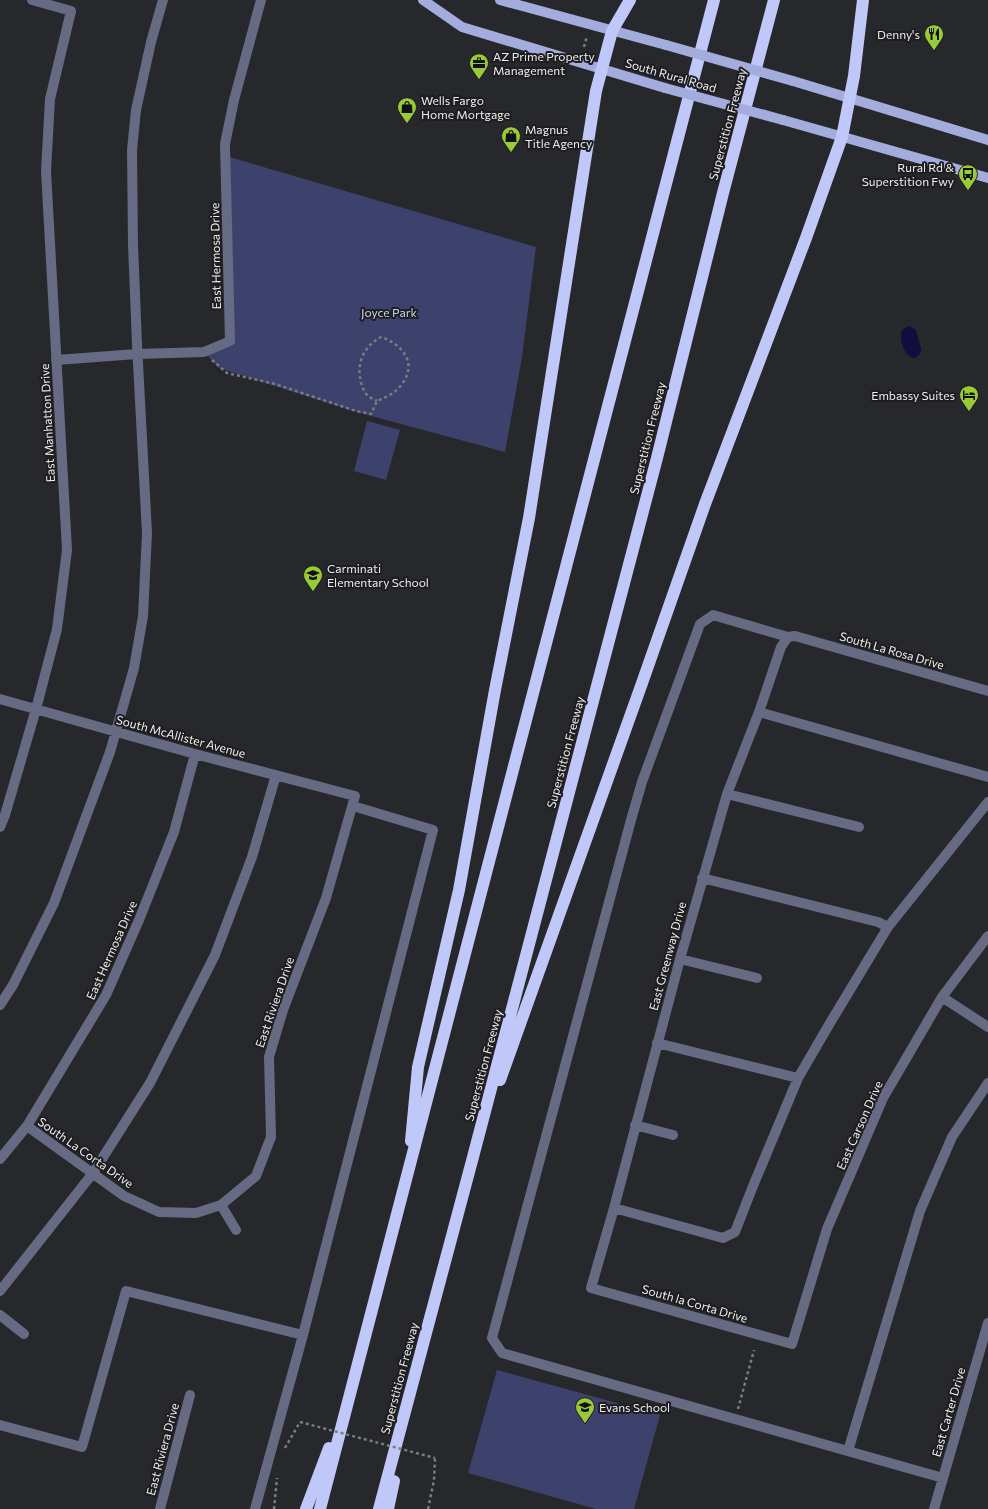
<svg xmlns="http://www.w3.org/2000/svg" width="988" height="1509" font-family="Commissioner,sans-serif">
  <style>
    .green { fill: #3d426d }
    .water { fill: #0f0e3c }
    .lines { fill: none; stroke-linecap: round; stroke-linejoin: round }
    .path { stroke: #7b7c7e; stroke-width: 2.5; stroke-dasharray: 3 3; stroke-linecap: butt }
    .minor { stroke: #666a83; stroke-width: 10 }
    .major { stroke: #a4acde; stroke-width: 10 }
    .highway { stroke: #bfc8f8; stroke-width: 12 }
    .path-bridge { stroke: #7b7c7e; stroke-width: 2.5; stroke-dasharray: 3 3; stroke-linecap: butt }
    .major-bridge { stroke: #a4acde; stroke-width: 10 }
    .labels { text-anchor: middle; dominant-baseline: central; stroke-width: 4; stroke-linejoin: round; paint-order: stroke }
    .poi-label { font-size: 12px; fill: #ededef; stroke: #1e1e21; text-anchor: start }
    .street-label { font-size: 12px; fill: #ededef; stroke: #1e1e21 }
    .park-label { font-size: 12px; fill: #cdd4f5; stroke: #1e1e21 }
  </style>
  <rect width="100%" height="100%" fill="#27282b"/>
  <path class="green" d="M226,156l310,91 -14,110 -17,95 -152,-41 -134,-43 -15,-16 26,-11z
    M367,421l33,9 -14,50 -32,-9z
    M497,1370l163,45 -26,94h-38l-128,-36z"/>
  <path class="water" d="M909,326l7,4 5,19 -1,5 -6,4c-10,-1 -15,-19 -12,-28z"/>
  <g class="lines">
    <path class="path" d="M584,47l3,-11
      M212,360l15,13 48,11 81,27 15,3 6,-13c9,-4 19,-8 25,-17 16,-21 0,-40 -21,-47 -17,9 -25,26 -20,45 1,5 3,10 7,14 2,2 6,3 9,5
      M738,1409l16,-59
      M285,1448l15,-26
      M274,1509l3,-31
      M428,1509l6,-29 1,-22"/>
    <path class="minor" d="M56,360l81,-6 67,-2 26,-11 -5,-197 9,-44 27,-100
      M788,637l-7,10 -22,65 -32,82 -47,165 -66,249 -23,80 201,56 35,-115 56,-131 59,-101 46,-61
      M0,699l195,55 160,42 -29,102 -43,112 -14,47 2,80 -15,39 -35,29 -25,8 -37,-1 -35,-16 -97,-70
      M759,712l229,65
      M727,794l132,33
      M0,827l5,-12 31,-106 21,-80 10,-79 -21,-379 4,-72 21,-88 -39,-11
      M702,878l176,44 10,5
      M680,959l77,19
      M942,997l46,30
      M0,1005l13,-20 41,-82 56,-151 24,-84 9,-52 4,-83 -10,-189 -4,-99 -1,-95 4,-40 15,-68 12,-42
      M657,1043l141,35
      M635,1125l38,10
      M0,1159l27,-33 79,-131 33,-75 35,-88 21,-78
      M221,1205l15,25
      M614,1208l109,30 12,-6 18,-46 45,-108 32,-55 58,-96 100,-125
      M0,1291l93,-118 57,-90 65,-128 37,-98 24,-82
      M0,1315l24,19
      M0,1425l82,22 44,-156 177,44
      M848,1451l72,-240 32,-74 36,-54
      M943,1478l-441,-125 -10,-15 139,-518 11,-38 58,-158 13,-9 75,22 7,-1 193,55
      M160,1509l30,-114
      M255,1509l48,-174 130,-505 -80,-24
      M934,1509l54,-186"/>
    <path class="major" d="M423,0l39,27 203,61
      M500,0l166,45
      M793,81l195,59
      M783,120l205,58"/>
    <path class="highway" d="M500,1080l141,-394 64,-182 101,-266 36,-101 12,-61 9,-76
      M411,1141l7,-74 41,-177 36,-200 34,-172 67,-427 16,-60 18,-31
      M306,1509l23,-61
      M320,1509l394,-1509
      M379,1509l94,-352 184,-699 66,-265 51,-193
      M388,1509l6,-28"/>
    <path class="path-bridge" d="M300,1422l135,36"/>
    <path class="major-bridge" d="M666,45l127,36
      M665,88l118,32"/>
  </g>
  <defs>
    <symbol id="restaurant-pin" viewBox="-11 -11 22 30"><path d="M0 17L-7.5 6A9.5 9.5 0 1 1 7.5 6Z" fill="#99cb36" stroke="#1e1e21"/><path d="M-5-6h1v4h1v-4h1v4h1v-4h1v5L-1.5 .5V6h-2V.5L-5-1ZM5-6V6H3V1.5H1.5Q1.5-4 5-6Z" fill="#111"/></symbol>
    <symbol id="office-pin" viewBox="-11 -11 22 30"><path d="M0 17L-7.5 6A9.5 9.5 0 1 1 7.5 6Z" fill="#99cb36" stroke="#1e1e21"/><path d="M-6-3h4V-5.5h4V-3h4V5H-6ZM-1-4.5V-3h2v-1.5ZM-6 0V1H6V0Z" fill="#111"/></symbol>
    <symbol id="shop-pin" viewBox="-11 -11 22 30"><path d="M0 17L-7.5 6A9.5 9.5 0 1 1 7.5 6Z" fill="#99cb36" stroke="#1e1e21"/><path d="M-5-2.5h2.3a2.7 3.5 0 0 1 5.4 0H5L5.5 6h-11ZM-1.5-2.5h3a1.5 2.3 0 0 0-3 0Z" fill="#111"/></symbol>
    <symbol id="bus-pin" viewBox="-11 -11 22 30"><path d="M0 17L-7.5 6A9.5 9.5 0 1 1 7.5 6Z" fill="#99cb36" stroke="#1e1e21"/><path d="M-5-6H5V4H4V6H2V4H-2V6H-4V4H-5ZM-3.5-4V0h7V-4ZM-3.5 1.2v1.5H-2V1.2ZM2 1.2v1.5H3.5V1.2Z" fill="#111"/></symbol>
    <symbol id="hotel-pin" viewBox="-11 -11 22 30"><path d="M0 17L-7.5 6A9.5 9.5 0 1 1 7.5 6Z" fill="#99cb36" stroke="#1e1e21"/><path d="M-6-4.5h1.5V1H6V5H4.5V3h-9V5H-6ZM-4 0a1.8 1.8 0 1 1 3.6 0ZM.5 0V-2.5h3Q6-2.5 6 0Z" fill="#111"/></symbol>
    <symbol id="school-pin" viewBox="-11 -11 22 30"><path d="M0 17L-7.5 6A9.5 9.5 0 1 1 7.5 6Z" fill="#99cb36" stroke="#1e1e21"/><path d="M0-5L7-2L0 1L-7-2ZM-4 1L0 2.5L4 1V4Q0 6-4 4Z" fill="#111"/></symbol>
  </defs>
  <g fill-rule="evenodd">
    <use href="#restaurant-pin" x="923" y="23" width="22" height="30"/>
    <use href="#office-pin" x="468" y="52" width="22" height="30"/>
    <use href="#shop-pin" x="396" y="96" width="22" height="30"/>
    <use href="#shop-pin" x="500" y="125" width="22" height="30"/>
    <use href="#bus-pin" x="957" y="163" width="22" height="30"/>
    <use href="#hotel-pin" x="958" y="384" width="22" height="30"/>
    <use href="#school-pin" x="302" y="564" width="22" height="30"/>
    <use href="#school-pin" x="574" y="1396" width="22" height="30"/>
  </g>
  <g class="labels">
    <g class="poi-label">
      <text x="920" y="34" text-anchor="end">Denny's</text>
      <text x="493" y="56">AZ Prime Property<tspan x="493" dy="14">Management</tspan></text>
      <text x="421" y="100">Wells Fargo<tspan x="421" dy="14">Home Mortgage</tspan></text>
      <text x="525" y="129">Magnus<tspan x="525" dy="14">Title Agency</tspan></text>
      <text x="954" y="167" text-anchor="end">Rural Rd &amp;<tspan x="954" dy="14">Superstition Fwy</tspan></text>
      <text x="955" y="395" text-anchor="end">Embassy Suites</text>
      <text x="327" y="568">Carminati<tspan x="327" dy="14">Elementary School</tspan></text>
      <text x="599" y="1407">Evans School</text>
    </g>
    <g class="street-label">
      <text transform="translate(671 75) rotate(16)">South Rural Road</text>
      <text transform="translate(727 124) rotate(-75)">Superstition Freeway</text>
      <text transform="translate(215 256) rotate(-91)">East Hermosa Drive</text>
      <text transform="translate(47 423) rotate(-93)">East Manhatton Drive</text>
      <text transform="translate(647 438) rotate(-76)">Superstition Freeway</text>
      <text transform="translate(892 650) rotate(16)">South La Rosa Drive</text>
      <text transform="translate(181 736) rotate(15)">South McAllister Avenue</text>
      <text transform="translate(565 752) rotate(-75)">Superstition Freeway</text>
      <text transform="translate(111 950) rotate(-66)">East Hermosa Drive</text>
      <text transform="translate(667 956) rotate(-75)">East Greenway Drive</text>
      <text transform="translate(274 1002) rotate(-71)">East Riviera Drive</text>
      <text transform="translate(483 1065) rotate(-75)">Superstition Freeway</text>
      <text transform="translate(859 1125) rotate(-66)">East Carson Drive</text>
      <text transform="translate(86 1152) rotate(35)">South La Corta Drive</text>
      <text transform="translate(695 1303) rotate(16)">South la Corta Drive</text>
      <text transform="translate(399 1378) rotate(-75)">Superstition Freeway</text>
      <text transform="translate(948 1412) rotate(-74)">East Carter Drive</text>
      <text transform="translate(162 1449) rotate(-75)">East Riviera Drive</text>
    </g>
    <g class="park-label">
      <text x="389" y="312">Joyce Park</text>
    </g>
  </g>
</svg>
